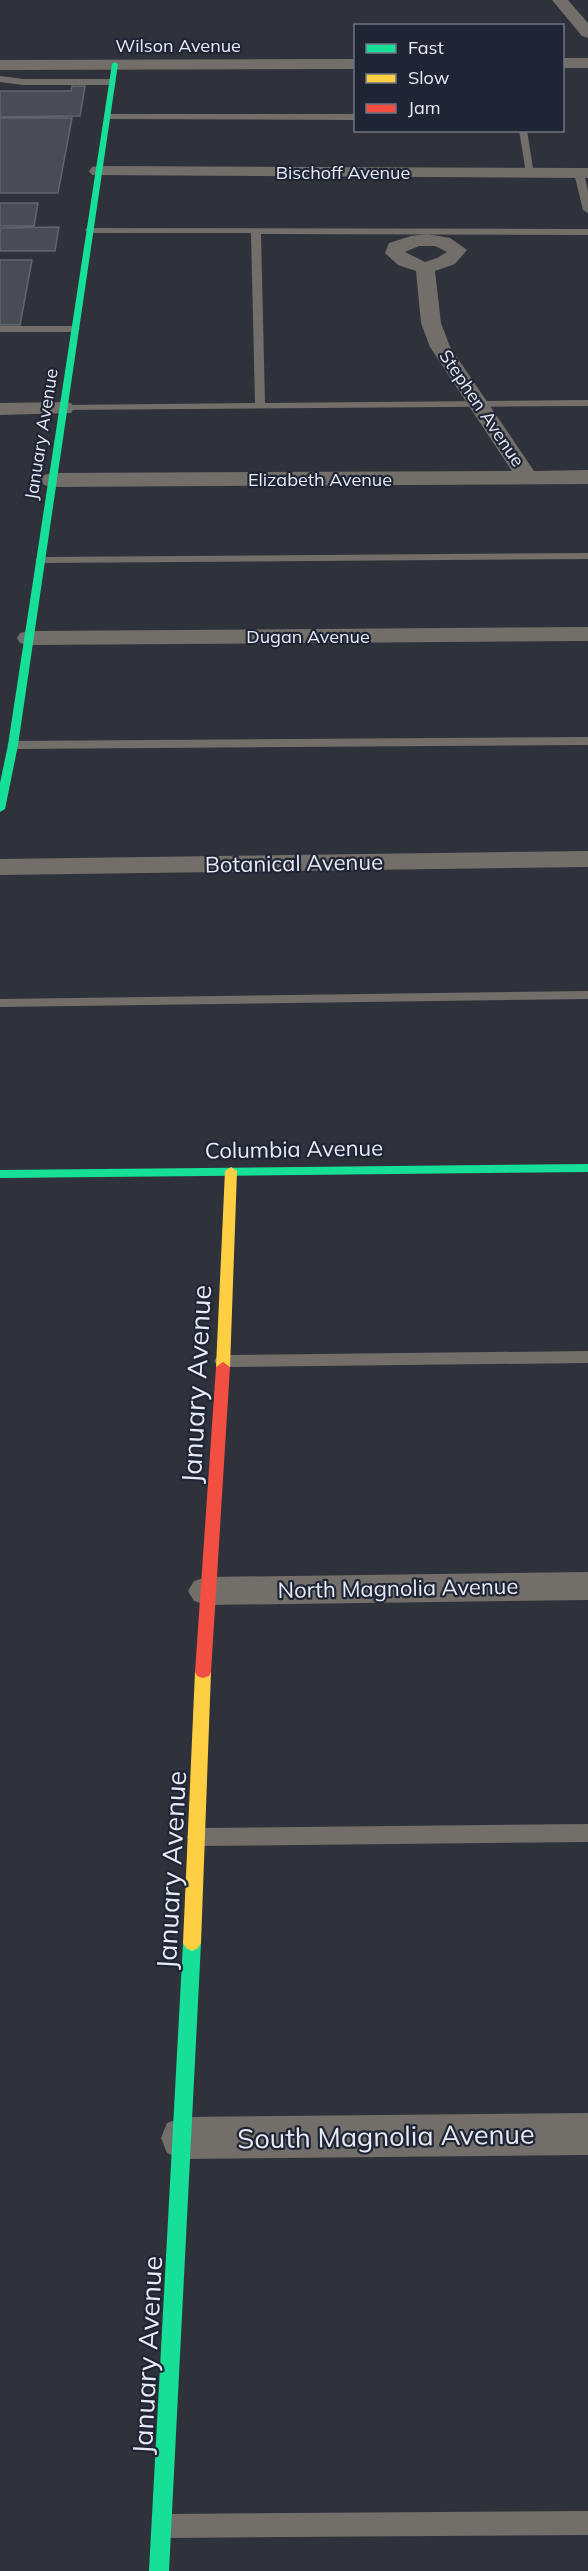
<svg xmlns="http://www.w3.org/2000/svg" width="588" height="2571" font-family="Mulish,sans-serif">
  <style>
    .building { fill: #4a4c53; stroke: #62656c; stroke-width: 1.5 }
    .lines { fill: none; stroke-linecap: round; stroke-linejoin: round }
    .lane { fill: #726e69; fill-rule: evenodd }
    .street { fill: #726e69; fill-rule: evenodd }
    .fast { fill: #16e098; fill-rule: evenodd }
    .slow { fill: #ffcf43; fill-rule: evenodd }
    .jam { fill: #f24e42; fill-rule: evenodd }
    .labels { text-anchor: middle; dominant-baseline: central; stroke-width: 4.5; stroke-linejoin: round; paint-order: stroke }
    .far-street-label { font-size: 18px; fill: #e7ebf6; stroke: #202535 }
    .street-label { font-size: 22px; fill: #e7ebf6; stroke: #202535 }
    .near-street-label { font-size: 27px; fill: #e7ebf6; stroke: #202535 }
  </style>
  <rect width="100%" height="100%" fill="#2f323a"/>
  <path class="building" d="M72,86h13l-5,30 -80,1v-26h71z
    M0,118h72l-14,75h-58z
    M0,203h38l-4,23h-34z
    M59,227l-4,24h-55v-23z
    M0,260h32l-12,65h-20z"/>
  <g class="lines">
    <path class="lane" d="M0,76l23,3h89l4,3 -4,3h-89l-23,-3z
      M107,114h249v6l-252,-1v-4z
      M519,130h8l7,45 -8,-2z
      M579,170l5,3 4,18v22l-5,-3 -9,-37z
      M87,228l501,1v6l-327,-1 4,169 323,-3v6l-529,4 -1,-2 5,-3 192,-2 -4,-170h-161l-5,-3z
      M0,326h75l5,3 -5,3h-75z
      M588,553v6l-547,4 -6,-3 6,-3z
      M588,737v8l-575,4 -6,-4 6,-4z
      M588,991v8l-588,8v-8z
      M588,1351v12l-365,4 -6,-2 -3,-4 3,-4 6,-2z
      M588,1824v18l-391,4 -7,-3 -3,-6 3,-6 7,-3z
      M588,2511v24l-422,3 -9,-3 -3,-9 3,-9 9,-3z"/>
    <path class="street" d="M552,0h16l20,23v15l-6,-2z
      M562,58h26v10h-26z
      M356,59v10l-356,1v-10z
      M98,166l490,2v10l-496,-3 -3,-4 3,-4z
      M427,234l23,4 17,12 -12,14 -20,7 6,52 9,24 84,124 54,-1v14l-536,3 -8,-2 -3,-5 3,-5 8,-2 460,-2 -82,-124 -9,-24 -5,-52 -18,-6 -13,-12 4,-10 22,-7zM419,246h16l12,6 -10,6 -12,4 -20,-10z
      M63,402l8,1 3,5 -3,5 -71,2v-12z
      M588,627v14l-559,4 -9,-2 -3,-5 3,-5 9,-2z
      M588,851v16l-588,8v-16z
      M588,1572v28l-381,5 -13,-4 -6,-10 6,-10 13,-4z
      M588,2113v42l-405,4 -16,-6 -6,-15 6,-15 16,-6z"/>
    <path class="fast" d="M115,62l3,2 -100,681 -13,64 -5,3v-29l8,-38 104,-681z
      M588,1164v8l-588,6v-8z
      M192,1935l6,3 3,5 -32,628h-20l34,-628 3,-5z"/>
    <path class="slow" d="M231,1167l6,4 -7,196 -7,5 -7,-5 9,-196z
      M203,1666l6,2 2,4 -10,271 -3,5 -6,3 -6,-3 -3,-5 12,-271 2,-4z"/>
    <path class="jam" d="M223,1362l7,5 -19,305 -2,4 -6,2 -6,-2 -2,-4 21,-305z"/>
  </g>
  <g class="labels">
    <g class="far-street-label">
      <text x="178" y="45">Wilson Avenue</text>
      <text x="343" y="172">Bischoff Avenue</text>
      <text transform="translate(482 408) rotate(56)">Stephen Avenue</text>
      <text transform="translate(41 434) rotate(-81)">January Avenue</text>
      <text x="320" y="479">Elizabeth Avenue</text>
      <text x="308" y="636">Dugan Avenue</text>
    </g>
    <g class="street-label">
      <text transform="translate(294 863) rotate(-1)">Botanical Avenue</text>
      <text transform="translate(294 1149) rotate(-1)">Columbia Avenue</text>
      <text transform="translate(398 1588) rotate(-1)">North Magnolia Avenue</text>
    </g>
    <g class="near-street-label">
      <text transform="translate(196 1384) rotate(-87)">January Avenue</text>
      <text transform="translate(171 1870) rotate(-87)">January Avenue</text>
      <text transform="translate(386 2136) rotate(-1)">South Magnolia Avenue</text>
      <text transform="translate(147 2355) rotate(-87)">January Avenue</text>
    </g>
  </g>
  <rect x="354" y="24" width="210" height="108" fill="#202535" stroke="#707482" stroke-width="1.5"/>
  <rect x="366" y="44" width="30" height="9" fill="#16e098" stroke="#707482" stroke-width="1.5"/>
  <text x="408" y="54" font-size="18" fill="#e7ebf6">Fast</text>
  <rect x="366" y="74" width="30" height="9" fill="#ffcf43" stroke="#707482" stroke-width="1.5"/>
  <text x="408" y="84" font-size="18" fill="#e7ebf6">Slow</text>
  <rect x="366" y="104" width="30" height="9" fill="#f24e42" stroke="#707482" stroke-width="1.5"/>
  <text x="408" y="114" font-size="18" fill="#e7ebf6">Jam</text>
</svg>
